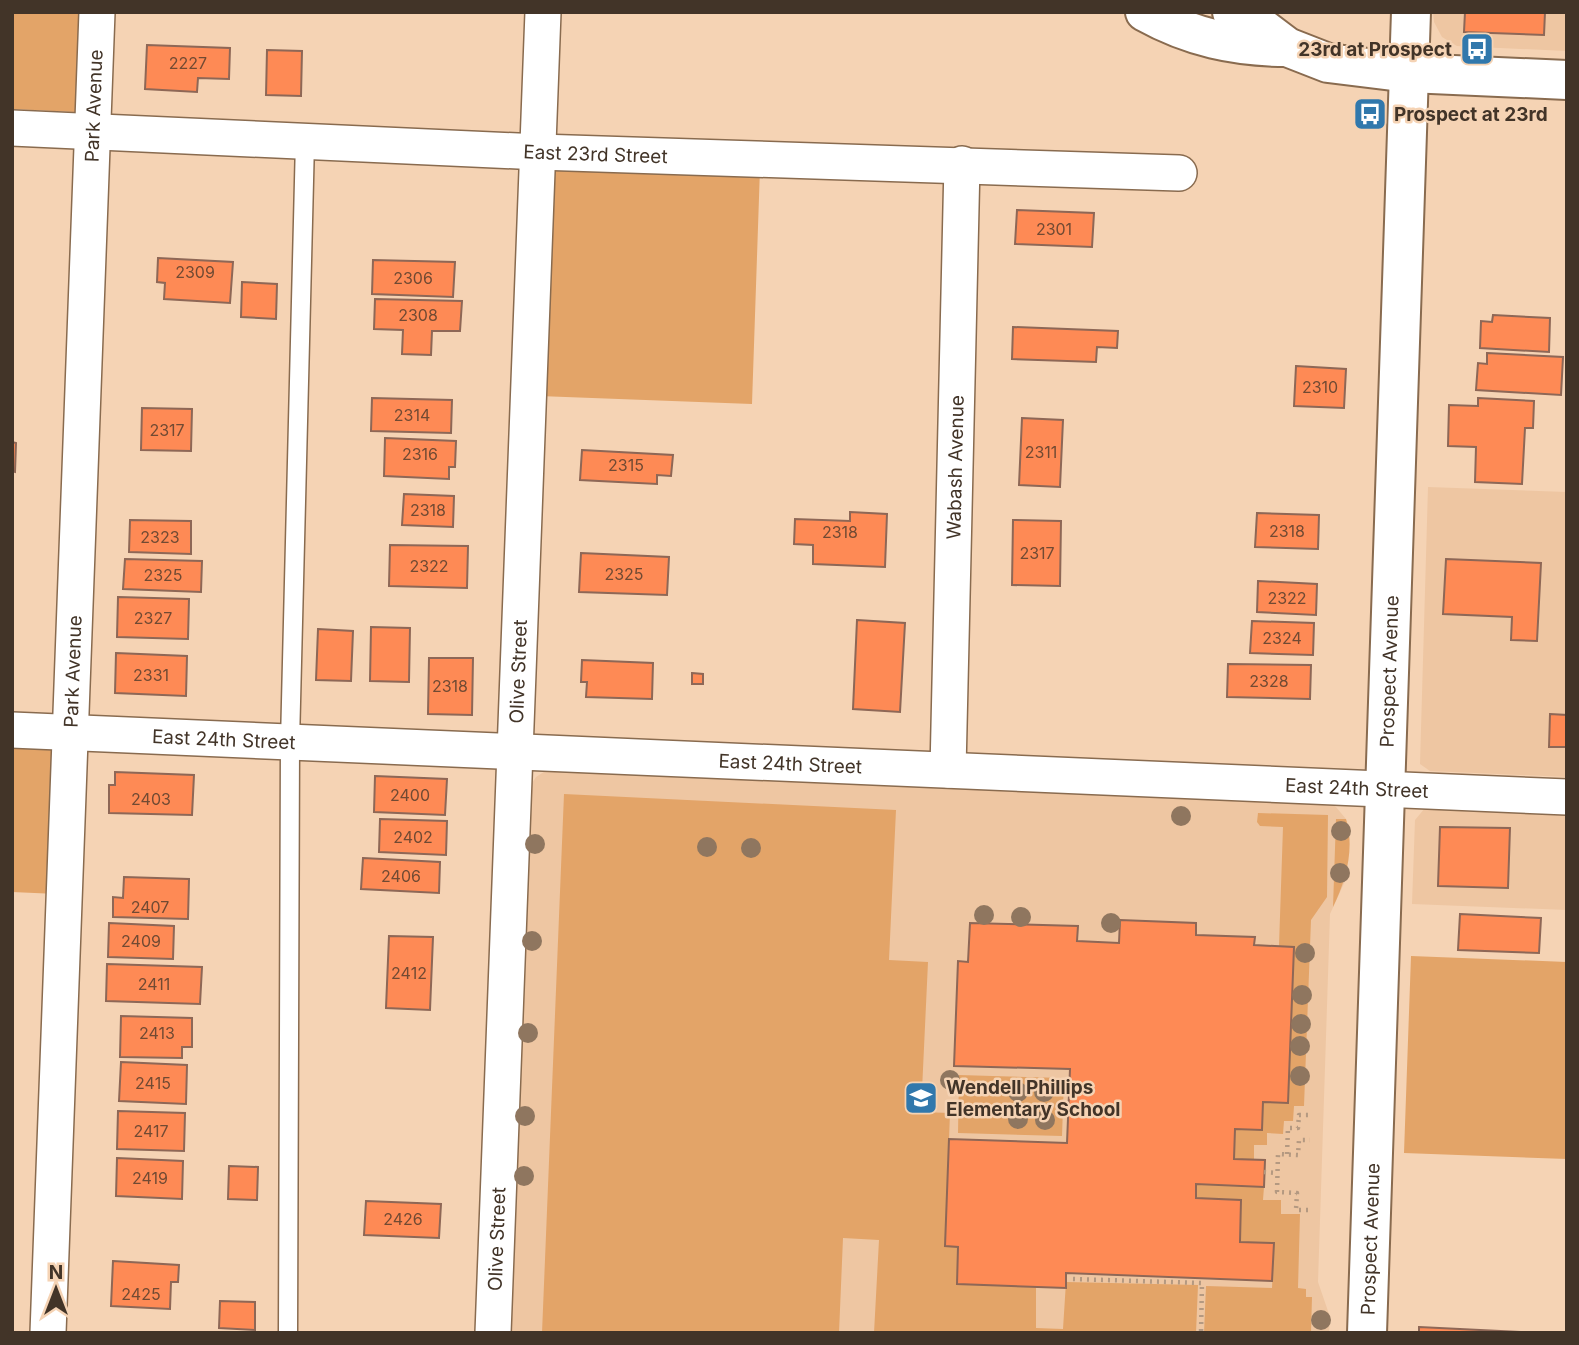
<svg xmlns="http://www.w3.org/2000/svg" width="1579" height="1345" font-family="Inter,sans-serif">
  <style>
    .built { fill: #eec6a2 }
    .green { fill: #e3a468 }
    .building { fill: #fe8a55; stroke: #8e6756; stroke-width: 2 }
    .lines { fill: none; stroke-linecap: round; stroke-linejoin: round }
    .lane-casing { stroke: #896b4f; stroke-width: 21 }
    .street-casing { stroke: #896b4f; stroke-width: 38 }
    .secondary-casing { stroke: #896b4f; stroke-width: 42 }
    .path { stroke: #b49981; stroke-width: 4.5; stroke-dasharray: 2 5; stroke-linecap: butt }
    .lane { stroke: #fff; stroke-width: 18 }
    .street { stroke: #fff; stroke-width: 35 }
    .secondary { stroke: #fff; stroke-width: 38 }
    .tree { fill: #8f765f }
    .labels { text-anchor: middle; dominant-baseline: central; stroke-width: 5; stroke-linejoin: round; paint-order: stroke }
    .number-label { font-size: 16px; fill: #714a33 }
    .poi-label { font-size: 19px; font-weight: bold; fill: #423428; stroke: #f5d3b4; text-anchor: start }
    .street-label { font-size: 19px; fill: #423428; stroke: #f5d3b4 }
  </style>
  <rect width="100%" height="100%" fill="#f5d3b4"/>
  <path class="built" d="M1433,12h134v39l-110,-5 -15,-9 -8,-15z
    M1428,487l139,5v285l-137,-6 -10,-7z
    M550,768l781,36 5,3 10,12 2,9 -2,51 -16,35 -12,368 12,35 -1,16h-818l18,-545 7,-11z
    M1425,808l142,4v98l-155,-6 3,-84z"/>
  <path class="green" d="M12,12h73l-4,95 -6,5 -63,-3z
    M559,161l201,7 -8,236 -213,-8 8,-225z
    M12,742l51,2 -6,150 -45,-2z
    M564,794l332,16 -7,150 39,2 -7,150 29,1 -5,133 13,1 -1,37 79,3v41l27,1 3,-47 132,3 -2,48h-322l5,-93 -36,-2 -4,95h-297z
    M1258,813l70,2 -1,82 -16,23 -7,186h-10l-1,15h-9l-1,13 -16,-1v12h-13v15l-20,-1 1,-30 27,1 1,-28 25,1 6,-156 -15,-1 4,-119 -23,-1 -3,-4z
    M1336,819h10c9,29 0,62 -13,88z
    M1411,956l156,6v197l-163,-6z
    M959,1075l105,3 -2,58 -104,-3z
    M1196,1184l68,3 -1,13h18v14h19l-2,74 8,1v8h6l-1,36h-107l2,-47 66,2 2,-45 -34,-1 1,-42 -45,-2z"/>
  <path class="building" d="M1465,12h80l-1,23 -80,-3z
    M147,45l83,3 -1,31 -31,-1 -1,14 -52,-3z
    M267,50l35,1 -1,45 -35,-1z
    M1017,210l77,3 -2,34 -77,-3z
    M158,258l75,4 -3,41 -66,-4 1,-16 -8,-1z
    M373,260l82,2 -2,35 -81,-3z
    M242,282l35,2 -1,35 -35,-2z
    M375,299l87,2 -2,30h-28l-1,24 -29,-1 1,-24 -29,-1z
    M1493,315l57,3 -1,34 -69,-4 1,-27 11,1z
    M1013,327l105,4 -1,17 -20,-1 -1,15 -84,-3z
    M1487,353l76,4 -2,38 -85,-5 2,-27 9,1z
    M1296,366l50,3 -2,39 -50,-2z
    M372,398l80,2 -1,33 -80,-2z
    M1478,398l56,3 -1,27h-8l-3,56 -47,-2 1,-35 -28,-1 1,-41 29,1z
    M142,408l50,1 -1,42 -50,-1z
    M1022,418l41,2 -3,67 -41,-2z
    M385,438l71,3 -1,26h-6v12l-65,-3z
    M12,442l4,1 -1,29 -3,-1z
    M582,450l91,5 -2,21 -14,-1v9l-77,-4z
    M404,494l50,2 -1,31 -51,-2z
    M850,512l37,2 -2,53 -72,-3v-19l-19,-1 1,-25 55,2z
    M1257,513l62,2 -1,34 -63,-2z
    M130,520l61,1v33l-62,-2z
    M1013,520l48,1 -1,65 -48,-1z
    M390,545l78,1 -1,42 -78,-2z
    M581,553l88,4 -2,38 -88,-3z
    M125,559l77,2 -1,31 -78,-3z
    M1446,559l95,4 -4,78 -26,-1 1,-23 -69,-3z
    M1258,581l59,3 -1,31 -59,-3z
    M118,597l71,2 -1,40 -71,-2z
    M857,620l48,3 -5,89 -47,-3z
    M1252,621l62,2 -1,32 -63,-2z
    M371,627l39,1 -1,54 -39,-1z
    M318,629l35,2 -2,50 -35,-1z
    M116,653l71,3 -1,40 -71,-3z
    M429,658h44l-1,57 -44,-1z
    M582,660l71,3 -1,36 -66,-2 1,-15h-6z
    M1228,664l83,1 -1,34 -83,-2z
    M692,673l11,1v10h-11z
    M1550,714l17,1v32h-18z
    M115,772l79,3 -2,40 -83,-2v-28h6z
    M375,776l72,3 -2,36 -71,-3z
    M380,819l67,2 -1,34 -67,-3z
    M1440,827l70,1 -2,60 -70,-2z
    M363,858l77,4 -1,31 -78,-4z
    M124,877l65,2 -1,40 -75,-2v-20l10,1z
    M1460,914l81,4 -2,35 -81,-3z
    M1120,920l76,3v12l59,2 -1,8 40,2 -6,156 -25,-1 -1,28 -27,-1 -1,30 31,1 -1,27 -68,-3v14l45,2 -1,42 34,1 -2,38 -206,-8v15l-109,-4 1,-37 -13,-1 4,-107 118,4 3,-74 -116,-3 4,-105 10,1 2,-39 108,3 -1,15 42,2z
    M109,923l65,3 -1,33 -65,-2z
    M389,936l44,1 -3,73 -44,-2z
    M107,964l95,3 -2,37 -94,-3z
    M121,1016l71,2v29h-10v11l-62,-1z
    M121,1062l66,3 -1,39 -67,-3z
    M118,1111l67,2 -1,38 -67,-2z
    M117,1158l66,3 -1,38 -66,-3z
    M229,1166l29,1 -1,33 -29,-1z
    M366,1201l75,3 -2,34 -75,-3z
    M113,1261l66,4 -1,17h-7l-1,27 -59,-3z
    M220,1301l35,1v28l-36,-2z
    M1419,1327l124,6h-124z"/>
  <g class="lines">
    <defs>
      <path id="lane" d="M288,1333l2,-591 15,-601"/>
      <g id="street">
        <path id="s1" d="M12,128l527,24 640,21"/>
        <path id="s2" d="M12,730l1555,67"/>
        <path id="s3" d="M948,770l14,-606"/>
        <path id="s4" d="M48,1333l49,-1321"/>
        <path id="s5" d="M493,1333l50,-1321"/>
      </g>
      <g id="secondary">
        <path d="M1145,12c45,25 90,35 142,35"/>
        <path d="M1232,12l22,10 33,25 41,16 81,10 158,7"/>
        <path id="s6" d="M1367,1333l44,-1321"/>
      </g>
    </defs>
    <use href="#lane" class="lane-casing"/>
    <use href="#street" class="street-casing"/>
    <use href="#secondary" class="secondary-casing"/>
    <path class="path" d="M1287,1154l1,-26h10l1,-13h13
      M1264,1172l13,1
      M1308,1210h-12l1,-17 -20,-1 1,-38 20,1 1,-15h11
      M1073,1279l129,4 -1,50"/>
    <use href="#lane" class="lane"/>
    <use href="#street" class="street"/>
    <use href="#secondary" class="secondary"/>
  </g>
  <g class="tree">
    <circle cx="1181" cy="816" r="10"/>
    <circle cx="1341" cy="831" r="10"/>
    <circle cx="535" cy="844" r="10"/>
    <circle cx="707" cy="847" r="10"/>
    <circle cx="751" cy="848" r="10"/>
    <circle cx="1340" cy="873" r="10"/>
    <circle cx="984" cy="915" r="10"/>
    <circle cx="1021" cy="917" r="10"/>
    <circle cx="1111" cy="923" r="10"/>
    <circle cx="532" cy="941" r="10"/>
    <circle cx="1305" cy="953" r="10"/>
    <circle cx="1302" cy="995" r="10"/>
    <circle cx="1301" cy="1024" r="10"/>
    <circle cx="528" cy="1033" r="10"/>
    <circle cx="1300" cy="1046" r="10"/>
    <circle cx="1300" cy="1076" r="10"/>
    <circle cx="950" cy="1080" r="10"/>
    <circle cx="1018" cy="1092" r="10"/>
    <circle cx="1044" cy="1092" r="10"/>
    <circle cx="525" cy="1116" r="10"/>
    <circle cx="1018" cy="1119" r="10"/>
    <circle cx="1045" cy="1120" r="10"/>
    <circle cx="524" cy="1176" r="10"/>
    <circle cx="1321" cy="1320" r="10"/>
  </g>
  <defs>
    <symbol id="bus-square" viewBox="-11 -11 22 22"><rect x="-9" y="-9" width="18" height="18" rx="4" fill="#3178ac" stroke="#f5d3b4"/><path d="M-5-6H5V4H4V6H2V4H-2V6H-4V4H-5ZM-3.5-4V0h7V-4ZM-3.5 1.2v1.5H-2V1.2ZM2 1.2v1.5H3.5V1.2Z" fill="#fff"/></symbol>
    <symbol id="school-square" viewBox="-11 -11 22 22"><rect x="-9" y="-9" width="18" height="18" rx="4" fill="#3178ac" stroke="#f5d3b4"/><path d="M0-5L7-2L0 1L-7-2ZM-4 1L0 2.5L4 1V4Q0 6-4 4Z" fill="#fff"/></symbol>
  </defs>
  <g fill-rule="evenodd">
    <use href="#bus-square" x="1458" y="30" width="38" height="38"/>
    <use href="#bus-square" x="1351" y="95" width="38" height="38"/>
    <use href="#school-square" x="902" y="1079" width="38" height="38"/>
  </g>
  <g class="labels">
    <g class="number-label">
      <text x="188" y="63">2227</text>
      <text x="1054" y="229">2301</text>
      <text x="195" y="272">2309</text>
      <text x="413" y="278">2306</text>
      <text x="418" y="315">2308</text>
      <text x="1320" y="387">2310</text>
      <text x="412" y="415">2314</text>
      <text x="167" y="430">2317</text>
      <text x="1041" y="452">2311</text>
      <text x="420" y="454">2316</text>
      <text x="626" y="465">2315</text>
      <text x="428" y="510">2318</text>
      <text x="1287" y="531">2318</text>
      <text x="840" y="532">2318</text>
      <text x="160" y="537">2323</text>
      <text x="1037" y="553">2317</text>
      <text x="429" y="566">2322</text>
      <text x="624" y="574">2325</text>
      <text x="163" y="575">2325</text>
      <text x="1287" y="598">2322</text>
      <text x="153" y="618">2327</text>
      <text x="1282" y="638">2324</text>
      <text x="151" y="675">2331</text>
      <text x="1269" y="681">2328</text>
      <text x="450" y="686">2318</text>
      <text x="410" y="795">2400</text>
      <text x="151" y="799">2403</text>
      <text x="413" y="837">2402</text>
      <text x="401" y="876">2406</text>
      <text x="150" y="907">2407</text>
      <text x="141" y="941">2409</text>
      <text x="409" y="973">2412</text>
      <text x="154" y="984">2411</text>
      <text x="157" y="1033">2413</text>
      <text x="153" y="1083">2415</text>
      <text x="151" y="1131">2417</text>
      <text x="150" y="1178">2419</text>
      <text x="403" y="1219">2426</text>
      <text x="141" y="1294">2425</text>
    </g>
    <g class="poi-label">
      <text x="1452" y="49" text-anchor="end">23rd at Prospect</text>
      <text x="1394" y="114">Prospect at 23rd</text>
      <text x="946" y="1087">Wendell Phillips<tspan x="946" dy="22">Elementary School</tspan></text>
    </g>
    <g class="street-label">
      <text stroke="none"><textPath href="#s4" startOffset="1228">Park Avenue</textPath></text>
      <text stroke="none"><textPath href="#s1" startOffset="584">East 23rd Street</textPath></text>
      <text stroke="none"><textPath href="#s3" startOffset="303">Wabash Avenue</textPath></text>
      <text stroke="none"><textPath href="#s5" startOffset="662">Olive Street</textPath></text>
      <text stroke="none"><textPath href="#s4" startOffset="662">Park Avenue</textPath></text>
      <text stroke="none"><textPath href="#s6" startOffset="662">Prospect Avenue</textPath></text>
      <text stroke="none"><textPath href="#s2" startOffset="212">East 24th Street</textPath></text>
      <text stroke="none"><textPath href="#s2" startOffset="779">East 24th Street</textPath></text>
      <text stroke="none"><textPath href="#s2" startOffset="1346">East 24th Street</textPath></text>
      <text stroke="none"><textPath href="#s5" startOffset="94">Olive Street</textPath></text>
      <text stroke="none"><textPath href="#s6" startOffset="94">Prospect Avenue</textPath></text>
    </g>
  </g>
  <rect width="1579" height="1345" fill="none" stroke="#423428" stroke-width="28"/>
  <g transform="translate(56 1289)" stroke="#f5d3b4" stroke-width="5" paint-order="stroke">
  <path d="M0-5L12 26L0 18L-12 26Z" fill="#423428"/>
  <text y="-10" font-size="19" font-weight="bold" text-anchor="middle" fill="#423428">N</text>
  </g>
</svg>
